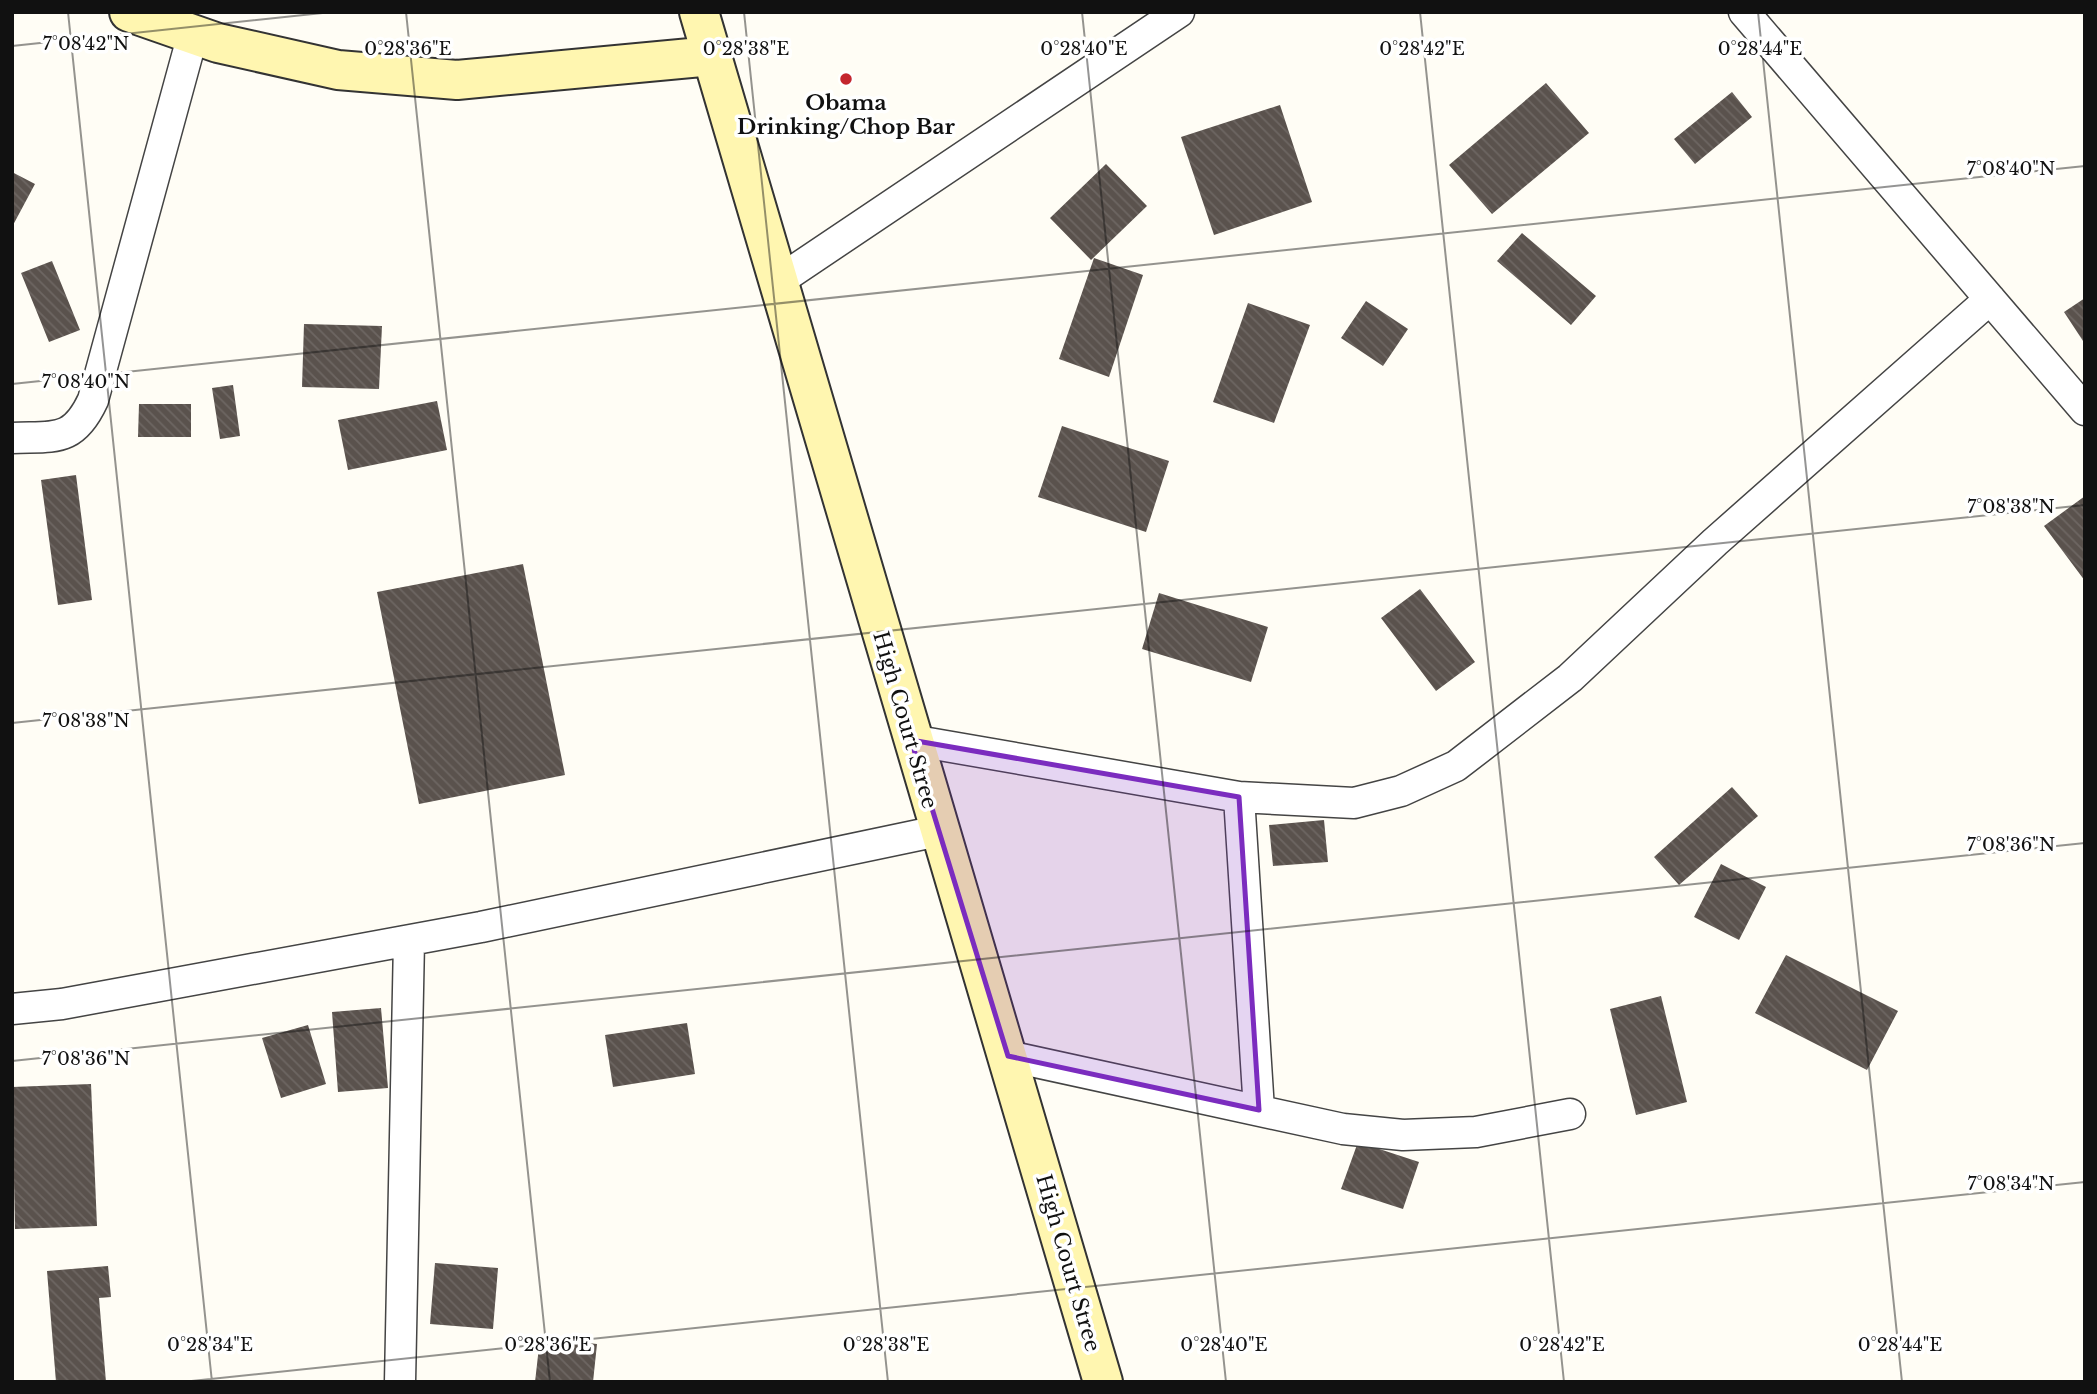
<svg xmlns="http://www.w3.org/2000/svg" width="2097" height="1394" font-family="'Libre Baskerville',serif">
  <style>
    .building { fill: url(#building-back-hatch) }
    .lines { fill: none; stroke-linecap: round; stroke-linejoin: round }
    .street-casing { stroke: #444; stroke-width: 33 }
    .secondary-casing { stroke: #333; stroke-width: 42 }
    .street { stroke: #fff; stroke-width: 30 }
    .secondary { stroke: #fff6b0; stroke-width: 38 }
    .marked { fill: #7b2cbf; fill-opacity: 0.2; stroke: #7b2cbf; stroke-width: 5; stroke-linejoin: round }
    .ticks { fill: none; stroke: #111; stroke-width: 2; stroke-opacity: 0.45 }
    .poi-dot { fill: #c4262e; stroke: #fff; stroke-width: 2.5 }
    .labels { text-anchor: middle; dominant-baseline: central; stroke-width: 7; stroke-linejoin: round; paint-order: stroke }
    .poi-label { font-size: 21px; font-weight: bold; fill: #111; stroke: #fff }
    .street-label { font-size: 21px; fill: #111; stroke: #fff }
    .ticks-label { font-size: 18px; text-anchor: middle; fill: #111; stroke: #fff; stroke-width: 7; stroke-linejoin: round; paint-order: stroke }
  </style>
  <defs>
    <pattern id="building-back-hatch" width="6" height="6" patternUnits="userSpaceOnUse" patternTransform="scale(1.75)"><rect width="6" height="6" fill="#5a524d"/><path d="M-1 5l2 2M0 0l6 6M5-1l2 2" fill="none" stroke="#6d6662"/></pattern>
  </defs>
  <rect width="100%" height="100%" fill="#fffdf5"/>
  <path class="building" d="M1546,83l43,50 -97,81 -43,-49z
    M1732,92l20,25 -57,47 -21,-25z
    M1280,105l32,97 -98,33 -33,-98z
    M1106,164l41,42 -56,54 -41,-42z
    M12,172l23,12 -23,43z
    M1522,233l74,63 -25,29 -74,-64z
    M1094,258l49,17 -34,102 -50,-18z
    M52,261l28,69 -31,12 -28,-69z
    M2085,298v46l-21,-32z
    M1366,301l42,28 -25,37 -42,-28z
    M1248,303l62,22 -36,98 -61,-21z
    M304,324l78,2 -3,63 -77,-2z
    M233,385l7,51 -20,3 -8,-51z
    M437,401l10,49 -99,20 -10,-50z
    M139,404h52v33h-53z
    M1062,426l107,35 -23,71 -108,-35z
    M76,475l16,125 -34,5 -17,-125z
    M2085,496v85l-41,-55z
    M523,564l42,211 -146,29 -42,-212z
    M1420,589l55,73 -39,29 -55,-73z
    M1159,593l109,34 -17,55 -109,-33z
    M1732,787l26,29 -79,69 -25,-28z
    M1324,820l4,42 -55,4 -4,-41z
    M1721,864l45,23 -27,53 -45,-23z
    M1786,955l112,56 -31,59 -112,-57z
    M1661,996l26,106 -51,13 -26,-106z
    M381,1008l7,80 -50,4 -6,-80z
    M687,1023l8,51 -82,13 -8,-52z
    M308,1025l18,59 -45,14 -19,-60z
    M91,1084l6,142 -82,3 -3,-142z
    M1358,1142l61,20 -16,47 -62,-20z
    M435,1263l63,5 -5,61 -63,-5z
    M108,1266l3,31 -12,1 7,84h-50l-9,-111z
    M540,1338l57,6 -4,38h-58z"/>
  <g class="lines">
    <defs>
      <path id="street" d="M1744,12l341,398
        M777,282l402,-270
        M12,438c43,-2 61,5 81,-38l100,-366
        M911,740l328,57 115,6 47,-12 55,-25 114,-88 145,-136 275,-243
        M1239,797l20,313
        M12,1009l50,-5 419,-77 457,-96
        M1008,1056l335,73 60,6 73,-3 94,-18
        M400,1382l9,-441"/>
      <path id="secondary" d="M129,12l89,31 120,27 119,10 255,-24
        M699,12l404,1370"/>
    </defs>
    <use href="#street" class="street-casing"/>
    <use href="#secondary" class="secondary-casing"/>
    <use href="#street" class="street"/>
    <use href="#secondary" class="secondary"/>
  </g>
  <path class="marked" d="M911,740l328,57 20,313 -251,-54z"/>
  <path class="ticks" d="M68,12l144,1370M406,12l144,1370M744,12l144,1370M1082,12l144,1370M1420,12l144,1370M1758,12l144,1370M12,46l320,-34M12,384l2073,-218M12,723l2073,-218M12,1061l2073,-218M182,1382l1903,-200"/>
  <circle class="poi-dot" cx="846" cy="79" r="7"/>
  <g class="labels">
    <g class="poi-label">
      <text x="846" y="103">Obama<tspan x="846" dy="24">Drinking/Chop Bar</tspan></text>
    </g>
    <g class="street-label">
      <text transform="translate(905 720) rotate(74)">High Court Stree</text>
      <text transform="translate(1068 1263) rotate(74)">High Court Stree</text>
    </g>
  </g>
  <g class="ticks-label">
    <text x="86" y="50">7°08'42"N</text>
    <text x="408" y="55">0°28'36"E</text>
    <text x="746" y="55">0°28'38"E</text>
    <text x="1084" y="55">0°28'40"E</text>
    <text x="1422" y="55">0°28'42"E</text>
    <text x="1760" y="55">0°28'44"E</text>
    <text x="2011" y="175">7°08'40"N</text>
    <text x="86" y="388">7°08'40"N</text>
    <text x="2011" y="513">7°08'38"N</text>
    <text x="86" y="727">7°08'38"N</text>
    <text x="2011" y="851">7°08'36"N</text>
    <text x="86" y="1065">7°08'36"N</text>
    <text x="2011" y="1190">7°08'34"N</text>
    <text x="210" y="1351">0°28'34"E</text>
    <text x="548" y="1351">0°28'36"E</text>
    <text x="886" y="1351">0°28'38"E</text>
    <text x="1224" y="1351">0°28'40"E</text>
    <text x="1562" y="1351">0°28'42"E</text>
    <text x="1900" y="1351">0°28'44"E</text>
  </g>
  <rect width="2097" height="1394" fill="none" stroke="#111111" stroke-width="28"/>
</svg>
